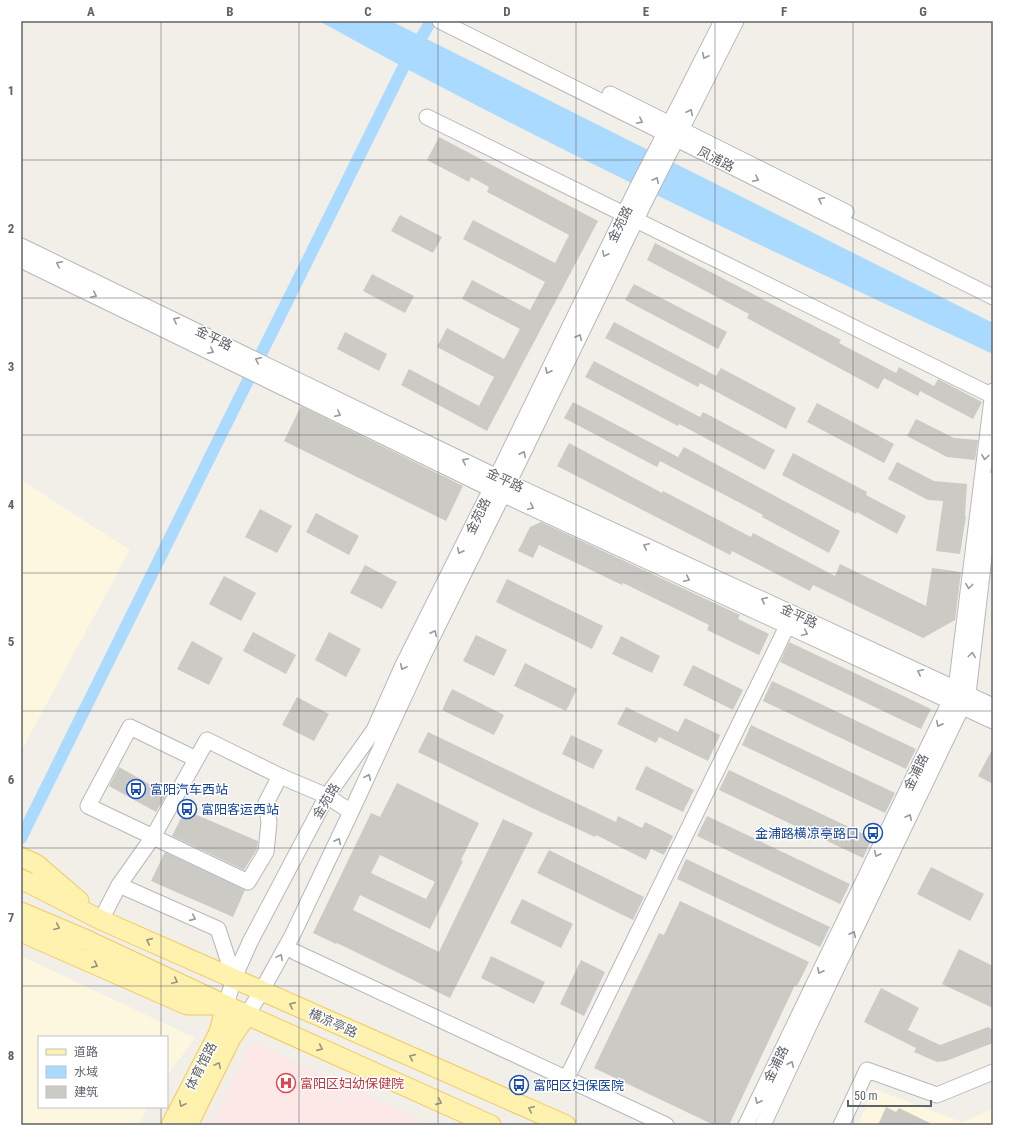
<svg xmlns="http://www.w3.org/2000/svg" width="1014" height="1146" font-family="'Roboto Condensed','Noto Sans SC',sans-serif">
  <style>
    .commercial { fill: #fef7e0 }
    .medical { fill: #fce8e6 }
    .water { fill: #aadaff }
    .lines { fill: none; stroke-linecap: round; stroke-linejoin: round }
    .canal { stroke: #aadaff; stroke-width: 12 }
    .building { fill: #cccac5; fill-rule: evenodd }
    .minor-casing { stroke: #b5b8bc; stroke-width: 17 }
    .major-casing { stroke: #f2c960; stroke-width: 21 }
    .minor { stroke: #fff; stroke-width: 15 }
    .major { stroke: #fff2af; stroke-width: 19 }
    .oneway { stroke: #979a9d }
    .oneway2 { stroke: #979581 }
    .grid { fill: none; stroke: #5f6368; stroke-width: 1; stroke-opacity: 0.55 }
    .labels { text-anchor: middle; dominant-baseline: central; stroke-width: 3; stroke-linejoin: round; paint-order: stroke }
    .street-label { font-size: 13px; fill: #5f6368; stroke: #fff }
    .transit-label { font-size: 13px; fill: #164399; stroke: #fff; text-anchor: start }
    .health-label { font-size: 13px; fill: #be3a42; stroke: #fff; text-anchor: start }
    .neatline { fill: none; stroke: #5f6368; stroke-width: 1.5 }
    .grid-label { font-size: 13px; text-anchor: middle; font-weight: bold; fill: #5f6368 }
  </style>
  <rect width="100%" height="100%" fill="#f1efe8"/>
  <path class="commercial" d="M21,480l109,70 -109,201z
    M21,956l174,82 -28,38v-39h-128v70h109l-10,18h-117z
    M874,1089l88,33 31,-13v16h-135z"/>
  <path class="medical" d="M252,1041l177,84h-218z"/>
  <path class="water" d="M319,21h72l602,302v31c-227,-106 -455,-211 -674,-333z"/>
  <g class="lines">
    <path class="canal" d="M21,838l382,-770 28,-47"/>
  </g>
  <path class="building" d="M439,137l159,84 -111,210 -86,-46 8,-16 70,37 15,-29 -57,-30 10,-19 57,31 16,-30 -58,-30 10,-19 58,30 15,-28 -82,-43 10,-19 82,43 14,-28 -82,-43 2,-5 -18,-10 -2,5 -42,-22z
    M400,215l42,22 -9,16 -42,-22z
    M655,243l186,97 -2,3 57,30 3,-6 35,19 4,-7 44,23 -9,17 -53,-28 -2,5 -34,-18 -6,11 -131,-71 2,-4 -102,-54z
    M372,274l42,22 -9,17 -42,-22z
    M634,284l93,48 -9,17 -93,-49z
    M614,322l102,54 5,-8 75,40 -10,21 -86,-46 -2,4 -93,-49z
    M345,332l42,22 -8,17 -42,-22z
    M594,361l106,56 3,-5 72,38 -10,20 -86,-46 -1,2 -93,-49z
    M573,402l105,55 6,-10 156,84 -11,22 -67,-36 1,-2 -103,-54 -3,6 -93,-49z
    M817,403l77,41 -10,19 -77,-41z
    M301,406l162,80 -17,35 -162,-80z
    M916,419l38,19 24,2 -3,20 -28,-3 -40,-21z
    M569,443l93,50 1,-2 88,46 2,-4 82,43 5,-12 86,42 6,-38 29,4 -6,48 -32,18 -110,-53 -3,6 -78,-40 -2,4 -173,-89z
    M793,453l74,39 -1,3 40,21 -9,18 -40,-22 -1,2 -74,-39z
    M897,462l37,19 33,3 -2,32h1l-6,38 -24,-3 7,-50 -15,-1 -40,-21z
    M260,509l32,17 -15,27 -32,-16z
    M316,513l43,23 -10,19 -43,-23z
    M541,522l199,93 -2,4 31,15 -10,21 -52,-25 2,-5 -86,-42 -1,2 -83,-40 -6,13 -15,-7 12,-24z
    M365,565l32,17 -15,27 -32,-16z
    M224,576l32,17 -15,28 -32,-17z
    M507,579l96,47 -11,23 -96,-47z
    M253,632l43,23 -10,19 -43,-23z
    M329,632l32,17 -15,28 -31,-17z
    M476,635l31,15 -13,26 -31,-15z
    M621,636l39,20 -8,17 -40,-19z
    M192,641l31,17 -14,27 -32,-16z
    M789,642l142,67 -10,20 -141,-67z
    M525,663l52,26 -11,22 -52,-25z
    M693,665l50,25 -10,20 -50,-25z
    M772,681l144,68 -10,20 -143,-68z
    M452,689l52,26 -10,20 -52,-25z
    M297,697l32,17 -15,27 -32,-16z
    M626,707l52,25 7,-14 35,17 -12,26 -49,-24 -3,6 -39,-19z
    M751,725l144,68 -10,20 -143,-68z
    M428,732l188,90 2,-6 24,12 3,-6 28,14 -9,19 -13,-6 -5,11 -50,-25 -1,2 -63,-29 -114,-56z
    M571,735l32,15 -10,19 -31,-15z
    M993,748v36l-15,-8z
    M646,766l48,24 -11,22 -48,-23z
    M119,767l48,27 -11,18 -47,-26z
    M729,770l143,68 -9,20 -144,-68z
    M397,783l82,40 -18,37 2,1 -33,68 -70,-34 -7,15 86,42 64,-133 30,14 -83,165 -113,-55 -1,1 -23,-11 58,-120 9,4zM380,855l55,27 -9,17 -55,-26z
    M185,810l73,31 -1,8 -13,21 -72,-34z
    M707,816l143,68 -10,20 -143,-68z
    M549,850l95,47 -11,23 -96,-47z
    M165,852l80,38 -12,27 -82,-36z
    M686,859l144,68 -10,20 -143,-68z
    M931,867l53,27 -14,27 -53,-27z
    M522,899l51,25 -12,24 -51,-25z
    M680,901l129,61 -12,24 -2,-1 -66,140h-15l-120,-57 65,-135 5,2z
    M959,949l34,17v42l-51,-24z
    M491,956l54,26 -11,22 -53,-26z
    M581,960l24,12 -21,44 -24,-12z
    M881,988l38,20 -11,22 32,15 48,-18 5,3v13l-47,18 -9,1 -23,-10 2,-4 -52,-26z
    M886,1107l10,5 3,-4 35,17h-56z"/>
  <g class="lines">
    <defs>
      <path id="minor" d="M440,21l553,276
        M610,94l236,118
        M427,117l566,279
        M21,246l476,231 496,229
        M21,260l470,229 502,232
        M196,759l-66,-32 -42,79 160,76 18,-30 3,-30 -3,-19 14,-27
        M119,885l99,44 16,49
        M101,920l18,-35 34,-48 54,-97 73,36 47,20 24,16
        M295,952l371,173
        M226,1005l8,-27 16,-36 77,-146 47,-66 29,-65 88,-176 143,-295 88,-173
        M247,1015l14,-23 32,-58 58,-122 71,-154 87,-176 136,-281 91,-180
        M567,1078l225,-462
        M746,1125l210,-436 37,-298
        M763,1125l45,-97 160,-334 25,-214
        M841,1125l26,-55 70,25 56,-23"/>
      <path id="major" d="M21,857l15,7 43,37
        M21,879l80,41 465,205
        M21,912l66,28 160,75 244,110
        M21,932l166,73h33
        M171,1125l48,-93 7,-27
        M188,1125l43,-87 16,-23"/>
    </defs>
    <use href="#minor" class="minor-casing"/>
    <use href="#major" class="major-casing"/>
    <use href="#minor" class="minor"/>
    <use href="#major" class="major"/>
  </g>
  <defs><path id="oneway-chevron" d="M-2-3.5L2.5 0L-2 3.5" fill="none" stroke-width="1.6" stroke-linecap="round" stroke-linejoin="round"/></defs>
  <g class="oneway">
    <use href="#oneway-chevron" transform="translate(705 56) rotate(116)"/>
    <use href="#oneway-chevron" transform="translate(690 112) rotate(-63)"/>
    <use href="#oneway-chevron" transform="translate(640 121) rotate(27)"/>
    <use href="#oneway-chevron" transform="translate(756 179) rotate(27)"/>
    <use href="#oneway-chevron" transform="translate(656 180) rotate(-63)"/>
    <use href="#oneway-chevron" transform="translate(821 200) rotate(-153)"/>
    <use href="#oneway-chevron" transform="translate(605 254) rotate(116)"/>
    <use href="#oneway-chevron" transform="translate(59 264) rotate(-154)"/>
    <use href="#oneway-chevron" transform="translate(94 295) rotate(26)"/>
    <use href="#oneway-chevron" transform="translate(176 320) rotate(-154)"/>
    <use href="#oneway-chevron" transform="translate(579 337) rotate(-64)"/>
    <use href="#oneway-chevron" transform="translate(211 351) rotate(27)"/>
    <use href="#oneway-chevron" transform="translate(258 360) rotate(-154)"/>
    <use href="#oneway-chevron" transform="translate(548 371) rotate(116)"/>
    <use href="#oneway-chevron" transform="translate(338 414) rotate(26)"/>
    <use href="#oneway-chevron" transform="translate(523 454) rotate(-64)"/>
    <use href="#oneway-chevron" transform="translate(985 457) rotate(97)"/>
    <use href="#oneway-chevron" transform="translate(465 461) rotate(-154)"/>
    <use href="#oneway-chevron" transform="translate(531 507) rotate(25)"/>
    <use href="#oneway-chevron" transform="translate(646 546) rotate(-155)"/>
    <use href="#oneway-chevron" transform="translate(460 551) rotate(116)"/>
    <use href="#oneway-chevron" transform="translate(687 579) rotate(25)"/>
    <use href="#oneway-chevron" transform="translate(969 586) rotate(97)"/>
    <use href="#oneway-chevron" transform="translate(764 600) rotate(-155)"/>
    <use href="#oneway-chevron" transform="translate(434 633) rotate(-64)"/>
    <use href="#oneway-chevron" transform="translate(805 633) rotate(25)"/>
    <use href="#oneway-chevron" transform="translate(972 655) rotate(-83)"/>
    <use href="#oneway-chevron" transform="translate(403 667) rotate(115)"/>
    <use href="#oneway-chevron" transform="translate(920 672) rotate(-155)"/>
    <use href="#oneway-chevron" transform="translate(939 724) rotate(116)"/>
    <use href="#oneway-chevron" transform="translate(368 777) rotate(-65)"/>
    <use href="#oneway-chevron" transform="translate(909 817) rotate(-64)"/>
    <use href="#oneway-chevron" transform="translate(338 841) rotate(-64)"/>
    <use href="#oneway-chevron" transform="translate(877 854) rotate(116)"/>
    <use href="#oneway-chevron" transform="translate(193 918) rotate(24)"/>
    <use href="#oneway-chevron" transform="translate(853 934) rotate(-64)"/>
    <use href="#oneway-chevron" transform="translate(280 957) rotate(-62)"/>
    <use href="#oneway-chevron" transform="translate(820 971) rotate(116)"/>
    <use href="#oneway-chevron" transform="translate(791 1064) rotate(-65)"/>
    <use href="#oneway-chevron" transform="translate(758 1101) rotate(116)"/>
  </g>
  <g class="oneway2">
    <use href="#oneway-chevron" transform="translate(57 927) rotate(23)"/>
    <use href="#oneway-chevron" transform="translate(149 941) rotate(-156)"/>
    <use href="#oneway-chevron" transform="translate(95 965) rotate(24)"/>
    <use href="#oneway-chevron" transform="translate(175 981) rotate(25)"/>
    <use href="#oneway-chevron" transform="translate(292 1005) rotate(-156)"/>
    <use href="#oneway-chevron" transform="translate(320 1048) rotate(24)"/>
    <use href="#oneway-chevron" transform="translate(412 1057) rotate(-156)"/>
    <use href="#oneway-chevron" transform="translate(218 1065) rotate(-63)"/>
    <use href="#oneway-chevron" transform="translate(439 1102) rotate(24)"/>
    <use href="#oneway-chevron" transform="translate(182 1104) rotate(117)"/>
    <use href="#oneway-chevron" transform="translate(531 1109) rotate(-156)"/>
  </g>
  <path class="grid" d="M161,21v1016M299,21v1104M438,21v1104M576,21v1104M715,21v1104M853,21v1104M21,160h972M21,298h972M21,435h972M21,573h972M21,711h972M21,848h972M21,986h972M161,1107v18"/>
  <defs>
    <symbol id="bus-ring" viewBox="-11 -11 22 22"><circle r="9.5" fill="#fff" stroke="#1a4fb4" stroke-width="1.5"/><path d="M-5-6H5V4H4V6H2V4H-2V6H-4V4H-5ZM-3.5-4V0h7V-4ZM-3.5 1.2v1.5H-2V1.2ZM2 1.2v1.5H3.5V1.2Z" fill="#1a4fb4"/></symbol>
    <symbol id="hospital-ring" viewBox="-11 -11 22 22"><circle r="9.5" fill="#fff" stroke="#e0444e" stroke-width="1.5"/><path d="M-5-5h3v3.5h4V-5h3V5h-3V1.5h-4V5h-3Z" fill="#e0444e"/></symbol>
  </defs>
  <g fill-rule="evenodd">
    <use href="#bus-ring" x="125" y="778" width="22" height="22"/>
    <use href="#bus-ring" x="176" y="798" width="22" height="22"/>
    <use href="#bus-ring" x="862" y="822" width="22" height="22"/>
    <use href="#hospital-ring" x="275" y="1072" width="22" height="22"/>
    <use href="#bus-ring" x="508" y="1074" width="22" height="22"/>
  </g>
  <g class="labels">
    <g class="street-label">
      <text transform="translate(716 159) rotate(27)">凤浦路</text>
      <text transform="translate(620 224) rotate(-64)">金苑路</text>
      <text transform="translate(214 338) rotate(26)">金平路</text>
      <text transform="translate(505 480) rotate(25)">金平路</text>
      <text transform="translate(478 516) rotate(-64)">金苑路</text>
      <text transform="translate(799 616) rotate(25)">金平路</text>
      <text transform="translate(916 772) rotate(-64)">金浦路</text>
      <text transform="translate(326 801) rotate(-59)">金苑路</text>
      <text transform="translate(333 1023) rotate(24)">横凉亭路</text>
      <text transform="translate(776 1064) rotate(-64)">金浦路</text>
      <text transform="translate(201 1066) rotate(-63)">体育馆路</text>
    </g>
    <g class="transit-label">
      <text x="150" y="789">富阳汽车西站</text>
      <text x="201" y="809">富阳客运西站</text>
      <text x="859" y="833" text-anchor="end">金浦路横凉亭路口</text>
      <text x="533" y="1085">富阳区妇保医院</text>
    </g>
    <g class="health-label">
      <text x="300" y="1083">富阳区妇幼保健院</text>
    </g>
  </g>
  <rect width="1014" height="1146" fill="none" stroke="#ffffff" stroke-width="44"/>
  <rect x="38" y="1036" width="130" height="72" fill="#ffffff" stroke="#bfc1c3"/>
  <rect x="46" y="1049" width="20" height="6" fill="#fff2af" stroke="#bfc1c3"/>
  <text x="74" y="1056" font-size="12" fill="#5f6368">道路</text>
  <rect x="46" y="1066" width="20" height="12" fill="#aadaff" stroke="#bfc1c3"/>
  <text x="74" y="1076" font-size="12" fill="#5f6368">水域</text>
  <rect x="46" y="1086" width="20" height="12" fill="#cccac5" stroke="#bfc1c3"/>
  <text x="74" y="1096" font-size="12" fill="#5f6368">建筑</text>
  <path d="M848 1100v6h83v-6" fill="none" stroke="#5f6368" stroke-width="2"/>
  <text x="854" y="1100" font-size="12" fill="#5f6368" stroke="#ffffff" stroke-width="3" paint-order="stroke">50 m</text>
  <rect x="22" y="22" width="970" height="1102" class="neatline"/>
  <g class="grid-label">
    <text x="91" y="16">A</text>
    <text x="230" y="16">B</text>
    <text x="368" y="16">C</text>
    <text x="507" y="16">D</text>
    <text x="646" y="16">E</text>
    <text x="784" y="16">F</text>
    <text x="923" y="16">G</text>
    <text x="11" y="95">1</text>
    <text x="11" y="233">2</text>
    <text x="11" y="371">3</text>
    <text x="11" y="509">4</text>
    <text x="11" y="646">5</text>
    <text x="11" y="784">6</text>
    <text x="11" y="922">7</text>
    <text x="11" y="1060">8</text>
  </g>
</svg>
